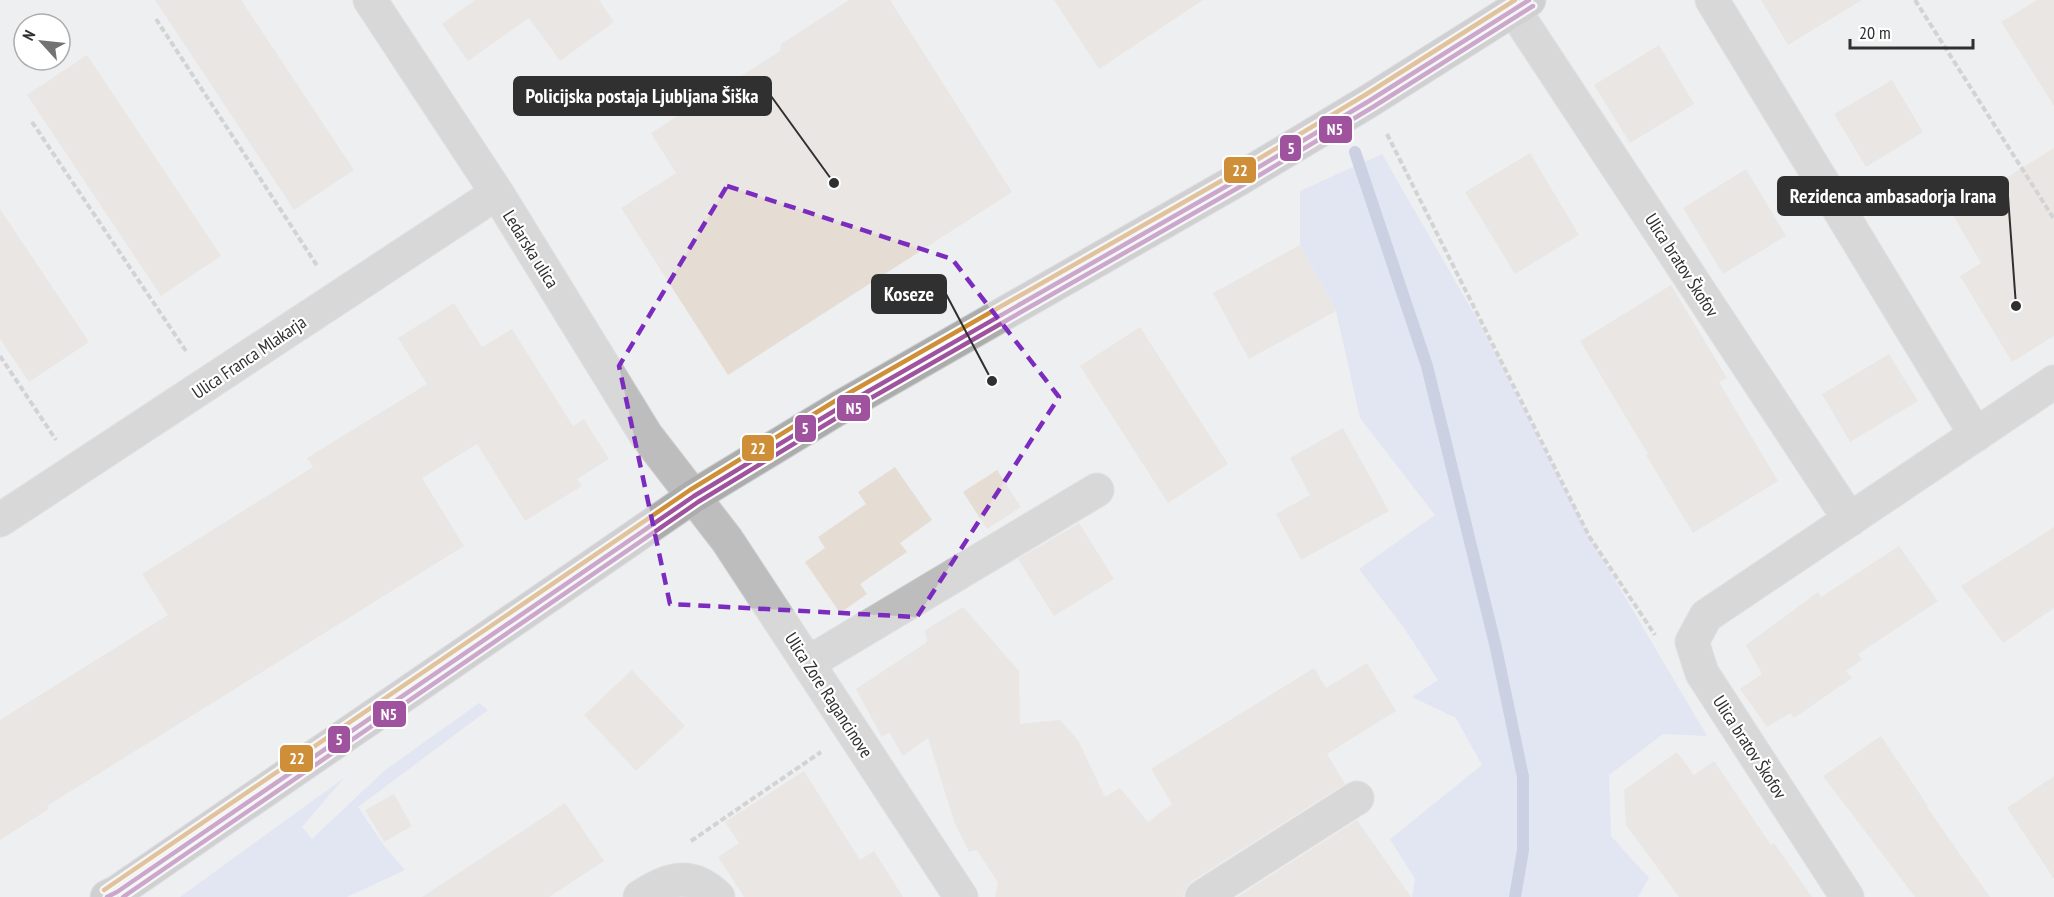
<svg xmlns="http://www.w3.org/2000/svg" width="2054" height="897" font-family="'PT Sans Narrow',sans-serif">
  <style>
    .green { fill: #d2dbf4 }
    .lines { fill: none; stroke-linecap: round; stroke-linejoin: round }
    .stream { stroke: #a0acd3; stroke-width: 12 }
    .building { fill: #e5dcd3 }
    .minor-casing { stroke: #cccdce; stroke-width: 35 }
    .major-casing { stroke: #cccdce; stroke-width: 35 }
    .path { stroke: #b1b1b1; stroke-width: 4; stroke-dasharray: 6 3; stroke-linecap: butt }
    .minor { stroke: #bdbdbd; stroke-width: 33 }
    .major { stroke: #acacad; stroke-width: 33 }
    .bus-1-casing { stroke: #fff; stroke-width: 9 }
    .bus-2-casing { stroke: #fff; stroke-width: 9 }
    .bus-3-casing { stroke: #fff; stroke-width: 9 }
    .bus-1 { stroke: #9f539e; stroke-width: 4.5 }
    .bus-2 { stroke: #9f539e; stroke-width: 4.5 }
    .bus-3 { stroke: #cf8f38; stroke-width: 4.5 }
    .marked { fill: none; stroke: #7b2cbf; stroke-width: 4.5; stroke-dasharray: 12 8; stroke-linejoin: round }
    .labels { text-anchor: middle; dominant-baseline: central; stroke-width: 4.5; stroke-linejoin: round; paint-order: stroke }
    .street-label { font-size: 18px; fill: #303031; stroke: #fff }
    .leader { fill: none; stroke: #303031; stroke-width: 2 }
    .callout-dot { fill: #303031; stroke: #fff; stroke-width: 2 }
    .callout { fill: #303031; stroke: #303031; stroke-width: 2 }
    .callout-label { font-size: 20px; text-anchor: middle; font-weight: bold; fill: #fff }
    .line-badge { stroke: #fff; stroke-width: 2 }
    .badge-label { font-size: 16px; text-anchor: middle; font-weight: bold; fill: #fff }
  </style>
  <rect width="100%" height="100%" fill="#eeeff0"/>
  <path class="green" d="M1382,154l102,177 105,205 118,200 -44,-2 -54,41 2,61 38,42 -11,19h-226l3,-18 -25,-40 92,-74 -26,-47 -44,-21 26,-17 -34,-52 -45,-59 76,-54 -75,-97 -24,-107 -36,-66v-54z
    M479,703l9,7 -130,97 27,40 20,23 -58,27h-167l164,-119 -42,49 10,12 72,-68z"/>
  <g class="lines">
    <path class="stream" d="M1355,152l72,214 69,282 27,129v73l-8,47"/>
  </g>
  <path class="building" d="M155,0h86l113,170 -60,40z
    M475,0h124l15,22 -54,39 -31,-43 -61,43 -26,-37z
    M849,0h41l122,192 -284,183 -107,-167 55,-35 -25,-40 129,-82 1,-7z
    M1054,0h149l-104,69z
    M1761,0h101l-74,45z
    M2037,0h17v106l-53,-84z
    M1659,45l35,59 -64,39 -36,-58z
    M87,55l134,201 -60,40 -134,-201z
    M1892,80l31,52 -57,35 -32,-53z
    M2054,148v188l-42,26 -52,-86 21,-13 -30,-51z
    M1530,153l49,82 -64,39 -50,-82z
    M1746,169l40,67 -63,38 -40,-66z
    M0,209l89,133 -60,40 -29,-43z
    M1300,245l36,66 -87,48 -36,-66z
    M1671,285l56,93 -8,4 59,99 -85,52 -47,-78 2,-1 -68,-113z
    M454,303l28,44 30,-18 61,97 11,-7 25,40 -32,20 5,7 -57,35 -48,-77 -55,34 42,68 -417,260 2,3 -49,31v-120l168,-105 -26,-41 171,-107 -6,-9 120,-74 -29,-46z
    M1140,327l88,137 -60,39 -88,-137z
    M1889,354l29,47 -68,41 -28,-48z
    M1343,428l46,83 -88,49 -25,-46 34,-19 -20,-37z
    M895,467l37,53 -32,23 7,9 -47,32 7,10 -27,19 -35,-51 20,-14 -7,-11 48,-33 -8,-12z
    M997,470l24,37 -34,22 -24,-37z
    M1079,523l35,56 -60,37 -36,-57z
    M2054,527v81l-51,35 -42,-57z
    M1899,546l39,55 -80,53 4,6 -16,11 6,7 -58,40 -4,-5 -23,14 -27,-38 22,-15 -16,-29 72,-53 3,5z
    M963,607l56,64 1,53 40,-4 18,20 27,57 15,-9 28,34 24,-18 -21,-35 163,-101 12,20 41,-25 29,48 -69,43 18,30 -153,97 -6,7 -3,9h-188l3,-14 -21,-33 -8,2 -14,-28 -27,-86 -25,18 -14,-24 -7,5 -26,-48 71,-47 -2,-12z
    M632,670l53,56 -49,45 -52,-56z
    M1881,736l47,70 -1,1 63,90h-75l-92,-121z
    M1677,752l17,23 20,-14 57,84 3,-2 38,54h-133l-53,-72 -2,-35z
    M804,771l56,89 14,-9 29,46h-159l-26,-40 21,-14 -14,-21z
    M2054,776v103l-47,-71z
    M394,794l18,32 -28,16 -19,-32z
    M565,803l39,58 -55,36h-127z
    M1357,820l54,77h-174z"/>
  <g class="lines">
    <defs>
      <path id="minor" d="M370,0l127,193 149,242 81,105 234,357
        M1712,0l264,435
        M1514,10l336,510
        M0,520l497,-327
        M808,663l289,-173
        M640,897c27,-18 51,-27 78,0
        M1202,897l155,-99
        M1847,897l-145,-224 -10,-31 14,-26 348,-234"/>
      <path id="major" d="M107,897l10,-5 577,-396 145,-88 400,-229 130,-78 160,-101"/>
    </defs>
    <use href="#minor" class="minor-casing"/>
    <use href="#major" class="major-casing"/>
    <path class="path" d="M1915,0l139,219
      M156,19l162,248
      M32,122l154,229
      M1387,134l202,402 66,99
      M0,356l56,84
      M691,841l130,-89"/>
    <use href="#minor" class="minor"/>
    <use href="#major" class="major"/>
    <defs>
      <path id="bus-1" d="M107,897l10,-5 577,-396 145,-88 400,-229 130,-78 160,-101"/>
      <path id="bus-2" d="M123,897l575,-395 145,-88 400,-229 130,-78 160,-101"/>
      <path id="bus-3" d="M104,890l586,-400 145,-89 400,-228 130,-78 150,-95"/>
    </defs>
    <use href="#bus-1" class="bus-1-casing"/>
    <use href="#bus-2" class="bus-2-casing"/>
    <use href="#bus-3" class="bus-3-casing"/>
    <use href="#bus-1" class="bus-1"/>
    <use href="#bus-2" class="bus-2"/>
    <use href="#bus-3" class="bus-3"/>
  </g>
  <path d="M0 0H2054V897H0ZM727,186l225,73 107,138 -142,220 -247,-13 -51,-238z" fill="#eeeff0" fill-opacity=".55" fill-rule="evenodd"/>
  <path class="marked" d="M727,186l225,73 107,138 -142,220 -247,-13 -51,-238z"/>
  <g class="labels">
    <g class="street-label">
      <text transform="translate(531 249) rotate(58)">Ledarska ulica</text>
      <text transform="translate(1682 265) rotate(57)">Ulica bratov Škofov</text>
      <text transform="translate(249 357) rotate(-34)">Ulica Franca Mlakarja</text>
      <text transform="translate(829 695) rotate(57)">Ulica Zore Ragancinove</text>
      <text transform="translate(1750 747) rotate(57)">Ulica bratov Škofov</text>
    </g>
  </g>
  <path class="leader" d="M834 183L771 96M2016 306L2008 196M992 381L946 294"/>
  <g class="callout-dot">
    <circle cx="834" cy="183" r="6"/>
    <circle cx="2016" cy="306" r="6"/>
    <circle cx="992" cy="381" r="6"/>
  </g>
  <g class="callout">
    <rect x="514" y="77" width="257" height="38" rx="6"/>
    <rect x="1778" y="177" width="230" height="38" rx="6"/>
    <rect x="872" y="275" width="74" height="38" rx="6"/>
  </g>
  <g class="callout-label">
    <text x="642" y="103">Policijska postaja Ljubljana Šiška</text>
    <text x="1893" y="203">Rezidenca ambasadorja Irana</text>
    <text x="909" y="301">Koseze</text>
  </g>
  <g class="line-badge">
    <rect x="1318" y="115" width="35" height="29" rx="6" fill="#9f539e"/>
    <rect x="1279" y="134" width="23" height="28" rx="6" fill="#9f539e"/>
    <rect x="1223" y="156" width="34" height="28" rx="6" fill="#cf8f38"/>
    <rect x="836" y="394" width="35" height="28" rx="6" fill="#9f539e"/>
    <rect x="794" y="414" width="23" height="29" rx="6" fill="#9f539e"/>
    <rect x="741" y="434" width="34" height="28" rx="6" fill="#cf8f38"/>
    <rect x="372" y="700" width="35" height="28" rx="6" fill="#9f539e"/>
    <rect x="327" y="725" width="24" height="29" rx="6" fill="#9f539e"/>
    <rect x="279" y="744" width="35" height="29" rx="6" fill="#cf8f38"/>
  </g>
  <g class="badge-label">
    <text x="1335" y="135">N5</text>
    <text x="1291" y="154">5</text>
    <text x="1240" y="176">22</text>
    <text x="854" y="414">N5</text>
    <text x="805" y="434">5</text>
    <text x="758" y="454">22</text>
    <text x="389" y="720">N5</text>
    <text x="339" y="745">5</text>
    <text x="297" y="764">22</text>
  </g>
  <g transform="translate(42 42) rotate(297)"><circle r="28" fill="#ffffff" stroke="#acacad" stroke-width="1.5"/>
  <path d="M0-4.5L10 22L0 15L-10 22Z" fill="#727374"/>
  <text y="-9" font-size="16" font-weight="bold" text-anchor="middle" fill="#303031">N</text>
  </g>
  <path d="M1850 39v9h123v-9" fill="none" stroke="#303031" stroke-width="3"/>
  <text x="1859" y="39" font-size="18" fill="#303031" stroke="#ffffff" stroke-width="4.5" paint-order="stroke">20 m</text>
</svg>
